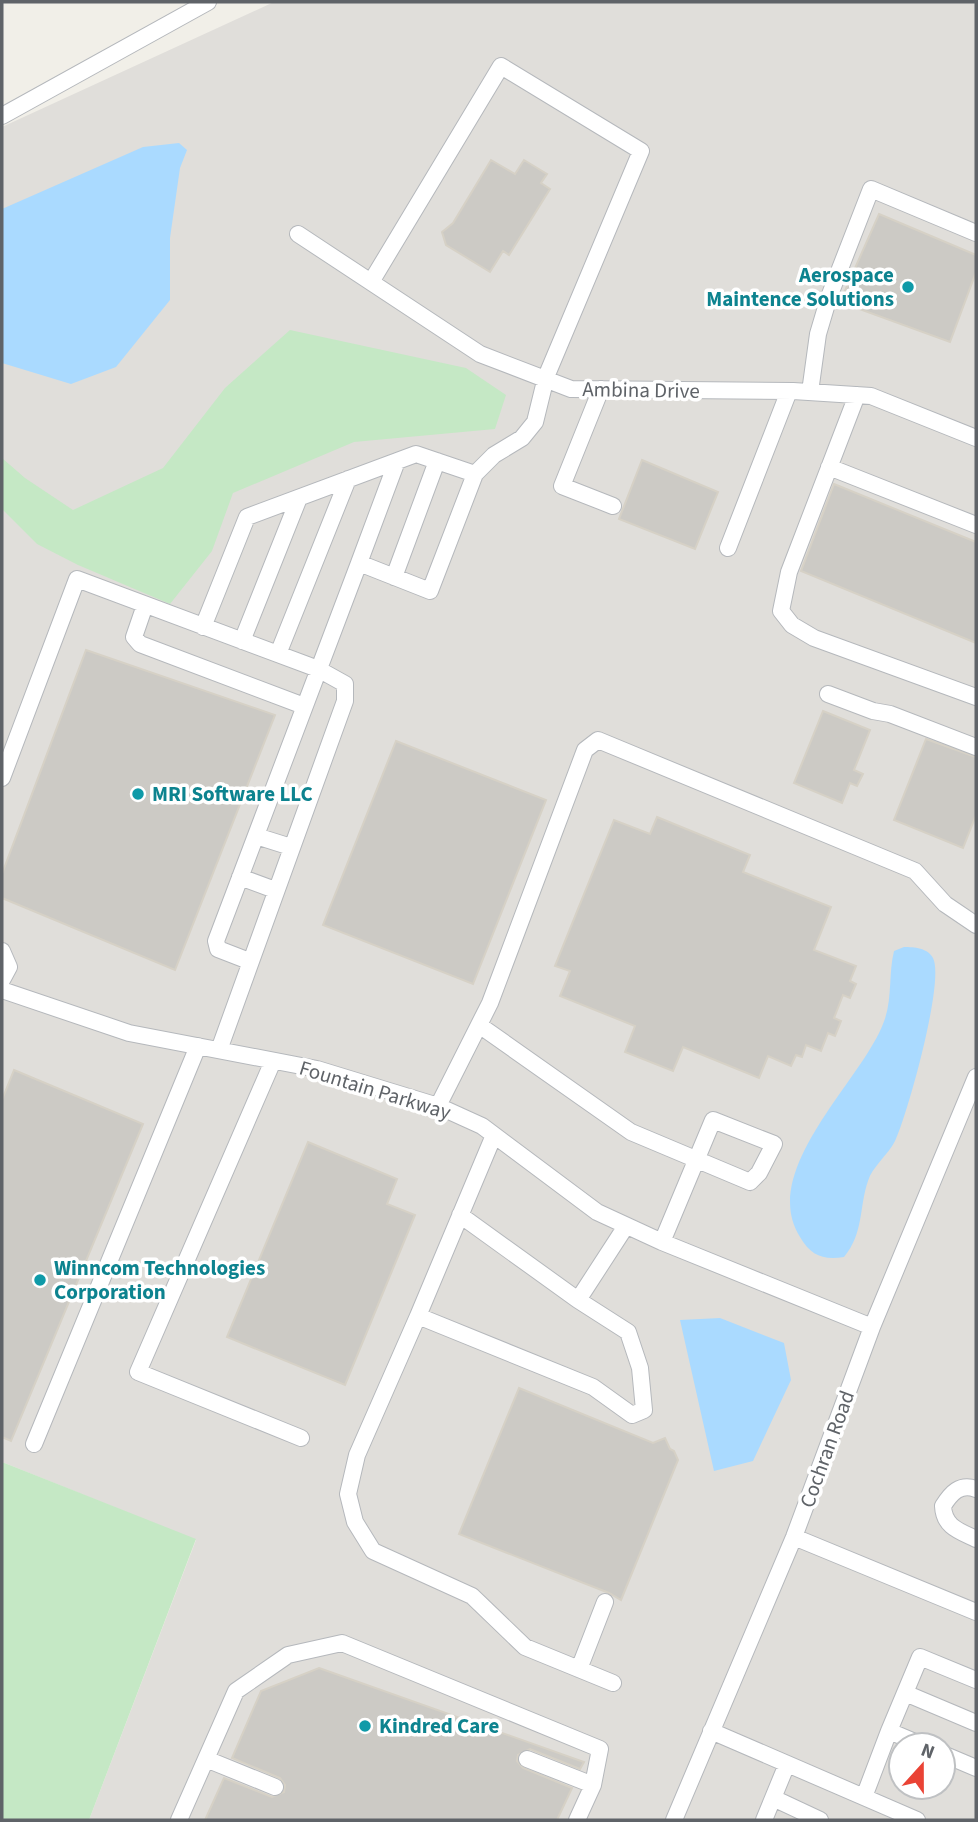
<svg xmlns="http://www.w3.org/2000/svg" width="978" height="1822" font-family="'Source Sans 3',sans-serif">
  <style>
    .industrial { fill: #e0deda; fill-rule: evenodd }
    .green { fill: #c5e8c5 }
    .water { fill: #aadaff }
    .building { fill: #cccac5; stroke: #d6d1c6; stroke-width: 2 }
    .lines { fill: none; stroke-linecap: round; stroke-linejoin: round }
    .minor-casing { stroke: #b5b8bc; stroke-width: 18 }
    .minor { stroke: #fff; stroke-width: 16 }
    .culture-dot { fill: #0f9aa8; stroke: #fff; stroke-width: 2.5 }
    .labels { text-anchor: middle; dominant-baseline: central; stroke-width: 7; stroke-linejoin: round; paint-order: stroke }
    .culture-label { font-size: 21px; font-weight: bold; fill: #0d838f; stroke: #fff; text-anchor: start }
    .street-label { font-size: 21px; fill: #5f6368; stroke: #fff }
  </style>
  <rect width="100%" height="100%" fill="#f1efe8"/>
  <path class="industrial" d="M274,2h702v1818h-887l107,-280 -194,-78v-1335zM901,1745h42v42h-42z"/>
  <path class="green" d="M290,330l176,38 40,27 -11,34 -141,13 -121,51 -21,58 -42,53 -92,-39 -41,-21 -35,-35v-51l23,20 48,32 90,-42 62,-80z
    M2,1462l194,77 -107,281h-87z"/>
  <path class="water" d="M179,143l8,7 -7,18 -10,70v62l-54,67 -45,17 -69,-21v-154l141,-62z
    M904,947c10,0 24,1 29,11 12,23 -26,158 -38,183 -7,14 -23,26 -27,40 -9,26 -4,52 -24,76 -21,3 -33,-1 -44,-20 -42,-66 61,-156 83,-213 10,-24 5,-49 11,-73z
    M720,1318l64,25 7,37 -38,81 -39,10 -34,-151z"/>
  <path class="building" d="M491,160l24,14 9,-14 23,14 -6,9 9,6 -41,66 -6,-4 -13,21 -44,-27 -4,-13 11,-9z
    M879,214l97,41v17l-26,70 -110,-40z
    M642,460l76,32 -23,57 -76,-30z
    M834,484l142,58v101l-175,-72z
    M86,650l189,65 -100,255 -173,-72v-24z
    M823,711l47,19 -16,40 9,4 -6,12 -7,-3 -8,20 -48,-20z
    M926,739l50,18v58l-13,33 -69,-28z
    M396,741l150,59 -73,184 -150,-59z
    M657,817l93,38 -7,17 88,35 -17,43 42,16 -6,15 6,3 -6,14 -7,-3 -9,23 7,3 -6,15 -7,-3 -7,18 -15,-6 -4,12 -6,-2 -5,11 -23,-10 -9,22 -76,-31 -10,24 -48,-19 10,-26 -75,-30 10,-25 -15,-5 59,-146 36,14z
    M14,1070l129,54 -132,317 -9,-4v-337z
    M308,1142l89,37 -10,25 28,11 -70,170 -118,-48z
    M519,1388l134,55 12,-5 5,11 4,2 4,9 -57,140 -12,-7 -150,-59z
    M319,1668l265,94 -4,7 -50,-20 -12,6 -1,6 6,7 49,20 -15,32h-352l19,-42 48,19 12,-5 1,-7 -5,-7 -48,-20 29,-67z"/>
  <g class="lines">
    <defs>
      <path id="minor" d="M2,116l206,-114
        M298,234l182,120 91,35 222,2 78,5 105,42
        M601,389l-39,97 51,20
        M810,392l8,-58 11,-37 42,-108 105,44
        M857,395l-68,177 -8,39 11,14 22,13 162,59
        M829,467l147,58
        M728,548l61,-157
        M359,563l38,-102
        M394,577l43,-116
        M145,605l-11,32 6,7 164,62
        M203,627l44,-110 169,-63 59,20 19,-19 28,-17 13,-16 11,-45 95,-226 -140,-85 -130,216
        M242,641l57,-143
        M278,654l70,-175
        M828,694l45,17 17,3 86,33
        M2,778l75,-199 241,90 27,15v17l-126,349
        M256,836l35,11
        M240,877l35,13
        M2,951l7,16 -7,13
        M249,961l-31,-12 -2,-8 143,-378 71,28 45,-117
        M2,990l127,43 188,36 121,37 44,20 115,86 65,30 210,85
        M479,1025l152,107 119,50 9,-9 15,-29 -61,-24 -51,122
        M273,1061l-135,311 163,66
        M438,1106l52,-103 95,-253 13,-10 317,131 30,33 31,21
        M494,1135l-76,181 175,71 39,28 12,-5 -4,-42 -12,-36 -50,-32 48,-74
        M460,1215l118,85
        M418,1316l-61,139 -9,39 7,28 18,29 99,45 53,51 88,36
        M34,1444l164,-398
        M976,1489c-16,-6 -25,4 -33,17 1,21 16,25 33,33
        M794,1537l182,75
        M579,1669l26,-67
        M905,1693l71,30
        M711,1731l206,89
        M889,1731l31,-74 56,23
        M943,1754l33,14
        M206,1759l69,28
        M527,1759l66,26
        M864,1797l25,-66 33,14
        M773,1798l47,22
        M179,1820l57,-129 52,-36 54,-12 258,106 -7,36 -16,35
        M674,1820l120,-283 78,-210 104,-250
        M764,1820l23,-56"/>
    </defs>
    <use href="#minor" class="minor-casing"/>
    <use href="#minor" class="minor"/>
  </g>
  <g class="culture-dot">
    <circle cx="908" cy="287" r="7"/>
    <circle cx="138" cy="794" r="7"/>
    <circle cx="40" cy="1280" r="7"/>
    <circle cx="365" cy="1726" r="7"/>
  </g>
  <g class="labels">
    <g class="culture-label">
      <text x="894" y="275" text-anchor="end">Aerospace<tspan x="894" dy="24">Maintence Solutions</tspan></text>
      <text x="152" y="794">MRI Software LLC</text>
      <text x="54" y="1268">Winncom Technologies<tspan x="54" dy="24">Corporation</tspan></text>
      <text x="379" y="1726">Kindred Care</text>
    </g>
    <g class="street-label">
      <text transform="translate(641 390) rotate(1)">Ambina Drive</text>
      <text transform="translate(375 1090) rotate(17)">Fountain Parkway</text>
      <text transform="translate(827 1449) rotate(-70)">Cochran Road</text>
    </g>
  </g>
  <rect width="978" height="1822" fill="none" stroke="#5f6368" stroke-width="7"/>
  <g transform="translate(922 1766) rotate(21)"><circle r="33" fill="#ffffff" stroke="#bfc1c3" stroke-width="2"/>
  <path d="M0-5L12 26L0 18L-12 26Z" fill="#ea4335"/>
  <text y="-10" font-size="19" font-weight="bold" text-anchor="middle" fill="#5f6368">N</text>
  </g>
</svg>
